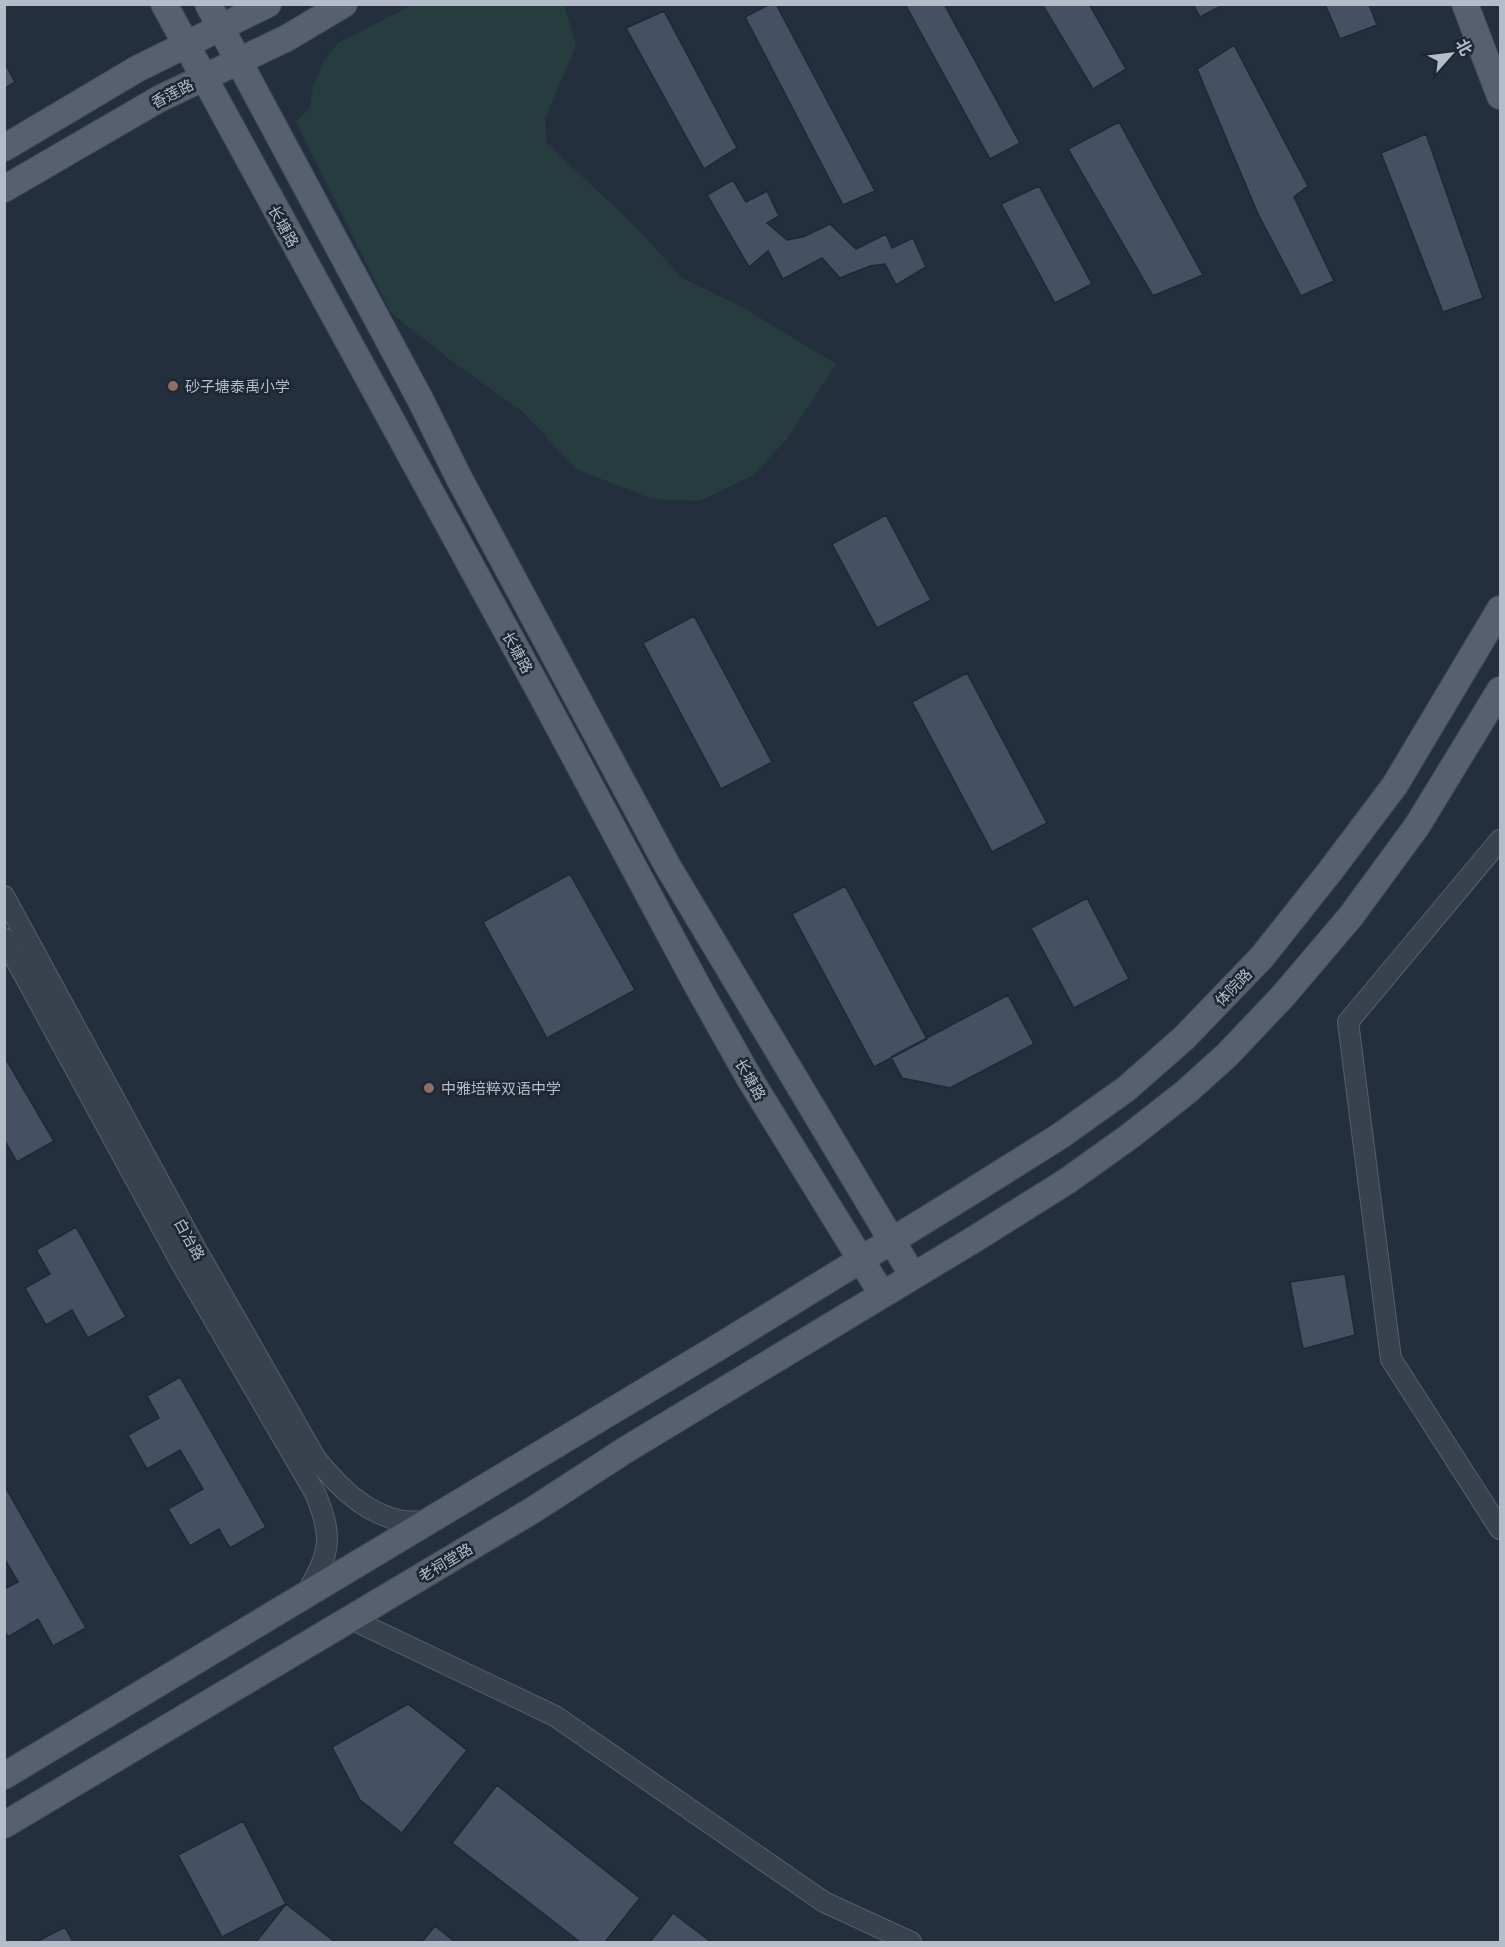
<svg xmlns="http://www.w3.org/2000/svg" width="1505" height="1947" font-family="'Noto Sans','Noto Sans SC',sans-serif">
  <style>
    .green { fill: #263c3f }
    .building { fill: #455162; stroke: #1f2835; stroke-width: 1.5 }
    .lines { fill: none; stroke-linecap: round; stroke-linejoin: round }
    .minor-casing { stroke: #565f6c; stroke-width: 22 }
    .major-casing { stroke: #414a57; stroke-width: 28 }
    .minor { stroke: #38414e; stroke-width: 20 }
    .major { stroke: #56606e; stroke-width: 26 }
    .education-dot { fill: #8d6e63; stroke: #1d2633; stroke-width: 2 }
    .labels { text-anchor: middle; dominant-baseline: central; stroke-width: 5; stroke-linejoin: round; paint-order: stroke }
    .street-label { font-size: 15px; fill: #b4bcc9; stroke: #1d2633 }
    .poi-label { font-size: 15px; fill: #b4bcc9; stroke: #1d2633; text-anchor: start }
  </style>
  <rect width="100%" height="100%" fill="#242f3e"/>
  <path class="green" d="M412,5h152l12,41 -31,72 2,26 87,81 48,53 62,30 92,56 -49,75 -34,36 -53,26 -48,-2 -76,-30 -53,-57 -70,-50 -62,-49 -95,-191 14,-14 3,-21 11,-26 14,-18z"/>
  <path class="building" d="M770,4h6l99,187 -32,14 -98,-188z
    M905,4h39l76,139 -30,16z
    M1042,4h47l37,65 -33,20z
    M1193,4h32l-25,13z
    M1325,4h44l8,21 -37,14z
    M664,11l73,137 -33,21 -78,-141z
    M1234,45l74,141 -14,11 40,84 -33,15 -43,-82 -61,-145z
    M4,62l11,20 -11,7z
    M1119,122l84,153 -50,21 -85,-147z
    M1426,134l57,164 -40,14 -62,-159z
    M733,180l13,22 21,-11 12,25 -12,7 20,17 16,-3 27,-13 26,25 30,-15 6,14 21,-10 13,29 -30,18 -11,-21 -15,2 -30,12 -18,-20 -39,21 -15,-28 -19,16 -42,-72z
    M1039,186l53,98 -37,19 -54,-99z
    M886,515l45,85 -54,28 -45,-84z
    M694,616l78,146 -51,27 -78,-146z
    M967,673l80,150 -55,29 -80,-150z
    M570,874l65,116 -88,48 -64,-116z
    M845,886l82,153 -53,28 -82,-153z
    M1087,898l42,81 -55,29 -43,-80z
    M1008,995l26,49 -84,44 -48,-10 -11,-21z
    M4,1056l50,85 -37,21 -13,-23z
    M76,1227l50,90 -38,21 -16,-28 -26,15 -21,-37 25,-14 -14,-24z
    M1345,1274l10,61 -52,14 -13,-67z
    M180,1377l86,150 -36,21 -11,-19 -29,17 -22,-37 35,-20 -23,-39 -33,19 -19,-34 31,-17 -12,-22z
    M4,1485l82,143 -33,18 -15,-27 -30,18 -4,-7v-41l14,-7 -14,-24z
    M408,1704l59,46 -65,83 -42,-33 -28,-53z
    M497,1785l143,113 -35,44h-25l-128,-99z
    M243,1821l43,83 -64,33 -44,-82z
    M286,1904l49,38h-79z
    M673,1913l38,29h-61z
    M435,1926l20,16h-33z
    M65,1927l8,15h-37z"/>
  <g class="lines">
    <defs>
      <path id="minor" d="M1500,840l-152,182 43,337 109,170
        M4,896l193,355 119,208c23,28 48,54 86,62 8,1 19,0 28,0
        M4,938l176,323 135,232c19,45 15,60 -9,101
        M351,1619l204,97 269,186 87,40"/>
      <path id="major" d="M164,4l377,690 157,293 53,94 131,213
        M208,4l212,395 39,79 208,387 246,411
        M1465,4l35,92
        M4,148l133,-79 131,-65
        M4,189l155,-90 128,-61 57,-34
        M4,1776l718,-431 236,-145 102,-64 66,-47 58,-51 78,-81 69,-87 64,-85 105,-176
        M4,1825l529,-315 94,-61 351,-212 89,-56 63,-45 56,-44 41,-37 56,-59 68,-80 66,-90 83,-136"/>
    </defs>
    <use href="#minor" class="minor-casing"/>
    <use href="#major" class="major-casing"/>
    <use href="#minor" class="minor"/>
    <use href="#major" class="major"/>
  </g>
  <g class="education-dot">
    <circle cx="173" cy="386" r="6"/>
    <circle cx="429" cy="1088" r="6"/>
  </g>
  <g class="labels">
    <g class="street-label">
      <text transform="translate(172 93) rotate(-27)">香莲路</text>
      <text transform="translate(284 226) rotate(61)">长塘路</text>
      <text transform="translate(518 652) rotate(61)">长塘路</text>
      <text transform="translate(1233 987) rotate(-46)">体院路</text>
      <text transform="translate(751 1079) rotate(60)">长塘路</text>
      <text transform="translate(190 1239) rotate(61)">白冶路</text>
      <text transform="translate(445 1562) rotate(-31)">老祠堂路</text>
    </g>
    <g class="poi-label">
      <text x="185" y="386">砂子塘泰禹小学</text>
      <text x="441" y="1088">中雅培粹双语中学</text>
    </g>
  </g>
  <rect width="1505" height="1947" fill="none" stroke="#b4bcc9" stroke-width="12"/>
  <g transform="translate(1451 54) rotate(62)" stroke="#1d2633" stroke-width="4.5" paint-order="stroke">
  <path d="M0-4.5L10 22L0 15L-10 22Z" fill="#b4bcc9"/>
  <text y="-9" font-size="16" font-weight="bold" text-anchor="middle" fill="#b4bcc9">北</text>
  </g>
</svg>
